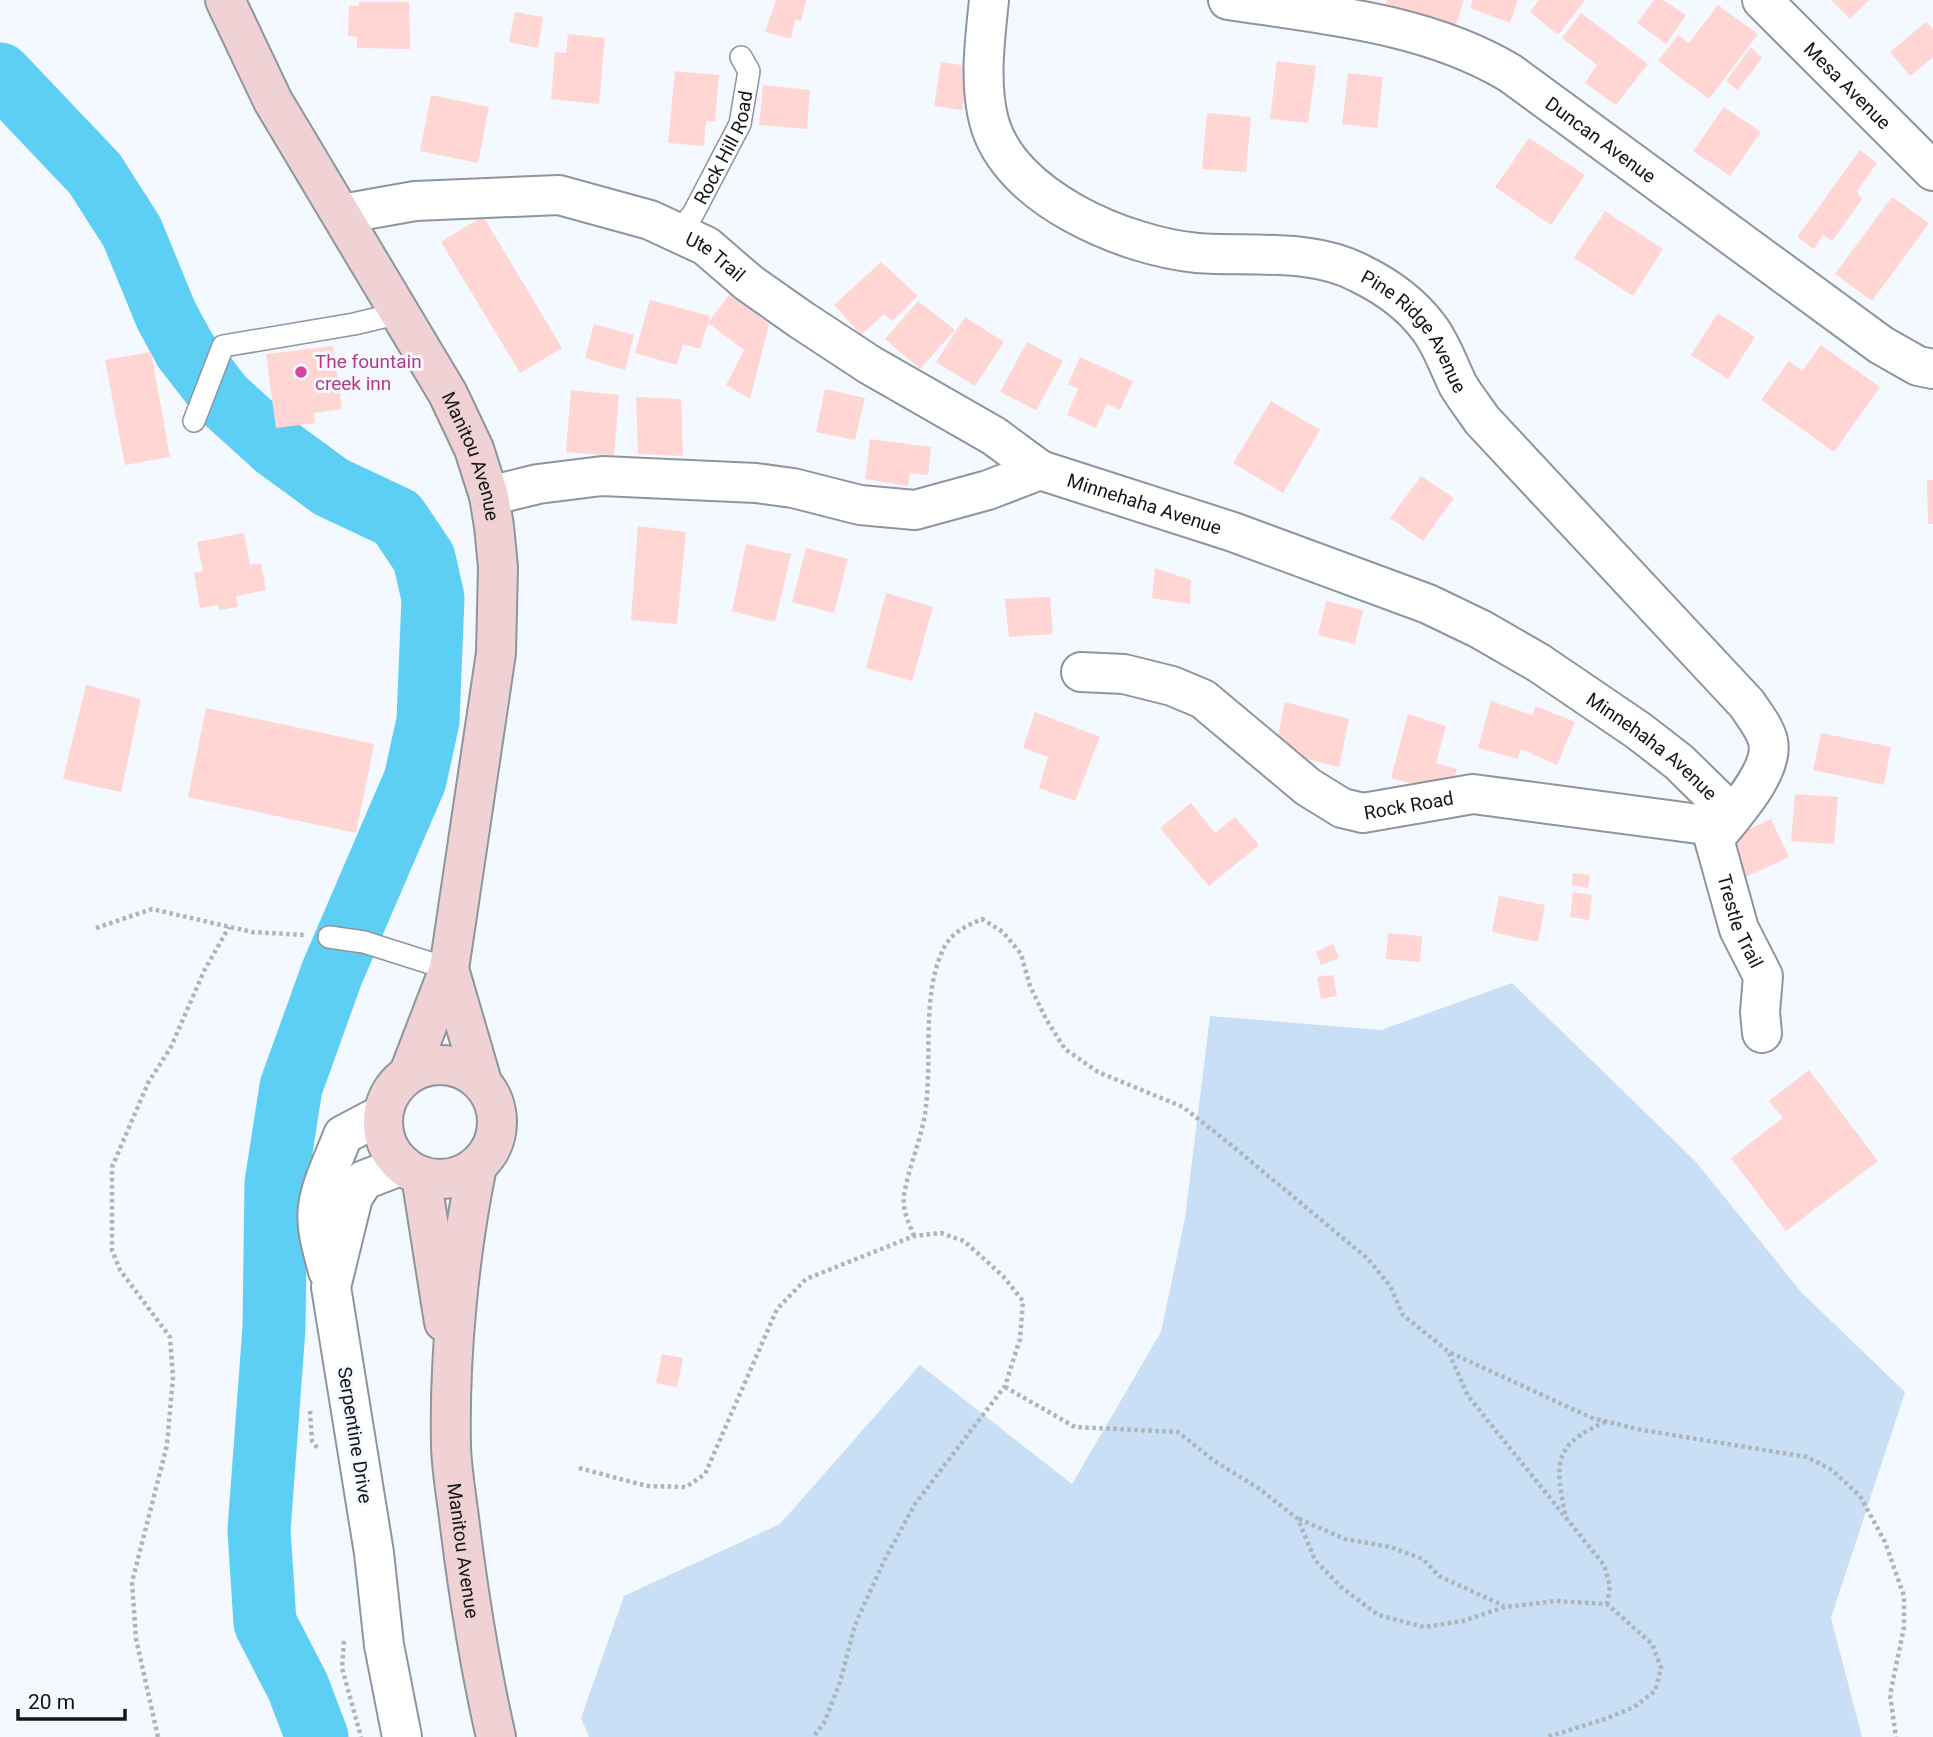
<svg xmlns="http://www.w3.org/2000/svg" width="1933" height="1737" font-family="Roboto,sans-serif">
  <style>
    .green { fill: #c8dff5 }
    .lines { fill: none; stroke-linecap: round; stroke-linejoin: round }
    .river { stroke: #5dcef4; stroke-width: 63 }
    .building { fill: #ffd6d4 }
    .service-casing { stroke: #8d959e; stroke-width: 24 }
    .minor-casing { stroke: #8d959e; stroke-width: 42 }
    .secondary-casing { stroke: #8d959e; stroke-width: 42 }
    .path { stroke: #afb4b9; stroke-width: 4.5; stroke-dasharray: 3.5 3.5; stroke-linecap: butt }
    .service { stroke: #fff; stroke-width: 21 }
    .minor { stroke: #fff; stroke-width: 38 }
    .secondary { stroke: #f0d2d4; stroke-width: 38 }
    .hotel-dot { fill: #d1479c; stroke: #f3f9ff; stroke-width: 2.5 }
    .labels { text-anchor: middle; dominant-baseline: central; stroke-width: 6; stroke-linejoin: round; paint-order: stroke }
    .street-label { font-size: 19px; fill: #131619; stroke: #f3f9ff }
    .hotel-label { font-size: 19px; fill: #b23c85; stroke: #f3f9ff; text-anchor: start }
  </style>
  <rect width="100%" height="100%" fill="#f3f9ff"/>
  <path class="green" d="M1512,983l184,179 106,131 103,99 -74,226 31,119h-1273l-8,-19 43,-122 156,-72 140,-159 152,119 89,-152 24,-114 25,-202 171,14z"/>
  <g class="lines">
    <path class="river" d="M0,74l95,100 37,58 34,83 19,35 38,49 52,47 56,41 66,31 27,40 9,40 -5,123 -13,59 -83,193 -41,114 -15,96 -2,145 -15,202 6,93 33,64 19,50"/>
  </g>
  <path class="building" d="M776,0h30l-5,21 -6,-2 -4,20 -26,-7z
    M1387,0h77l-9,28 -70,-23z
    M1473,0h45l-8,23 -40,-15z
    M1539,0h46l-27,35 -28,-23z
    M1654,0h9l23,15 -20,29 -29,-21z
    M1831,0h38l-19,19z
    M359,2h50l1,47 -53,-1v-11l-9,-1 1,-30h10z
    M1718,5l40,29 -49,65 -51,-38 20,-26 11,8z
    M515,12l28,5 -5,31 -29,-6z
    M1581,13l67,51 -32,41 -31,-22 12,-18 -35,-27z
    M1926,22l7,7v28l-23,19 -20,-24z
    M568,34l37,4 -6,66 -48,-5 4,-47 11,1z
    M1751,47l11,11 -24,32 -12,-9z
    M1277,61l39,5 -8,57 -38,-4z
    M941,62l27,4 -6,44 -28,-4z
    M675,71l44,4 -4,46h-9l-2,25 -36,-3z
    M1348,73l35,4 -6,51 -35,-4z
    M763,85l47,5 -3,39 -48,-4z
    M431,95l58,12 -11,56 -58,-12z
    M1724,107l37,25 -31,44 -37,-25z
    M1207,113l44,4 -5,55 -44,-3z
    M1529,138l56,37 -34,50 -56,-38z
    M1860,150l17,13 -20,28 5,8 -30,42 -9,-6 -9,14 -17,-12z
    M1892,197l37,26 -57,78 -37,-27z
    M1605,211l58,38 -30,47 -59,-38z
    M483,216l79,132 -42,25 -79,-131z
    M881,262l37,34 -26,25 -8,-7 -23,21 -27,-30z
    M730,293l39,31 -19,75 -24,-14 18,-35 -36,-27z
    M650,300l60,16 -10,33 -17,-5 -6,21 -42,-12z
    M918,301l37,29 -35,39 -35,-30z
    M1718,313l37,24 -27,42 -37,-24z
    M965,317l39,25 -29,44 -39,-24z
    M594,324l40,11 -9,35 -40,-12z
    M1027,342l36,19 -27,49 -36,-18z
    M1821,345l59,42 -46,65 -73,-52 28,-39 13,10z
    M333,346l9,63 -28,4 1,10 -39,5 -10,-74z
    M151,352l19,105 -45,8 -20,-105z
    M1080,357l53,24 -13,29 -13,-6 -11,24 -29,-13 11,-26 -10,-5z
    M825,389l40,9 -10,42 -39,-8z
    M571,390l48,5 -5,61 -48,-4z
    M636,397l45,2 2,57 -45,-2z
    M1271,401l49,29 -37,63 -50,-30z
    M870,439l61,8 -3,28 -18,-2 -2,13 -43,-7z
    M1421,476l33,22 -31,43 -33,-23z
    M1927,480h6v44h-5z
    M638,526l48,6 -9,92 -46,-4z
    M244,533l6,32 11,-2 5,27 -30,6 2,11 -19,3 -1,-5 -18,3 -6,-35 9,-2 -6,-29z
    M746,544l45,10 -16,68 -43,-11z
    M806,548l42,11 -14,54 -42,-11z
    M1155,568l36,12 -1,24 -38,-6z
    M886,593l47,14 -21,74 -46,-13z
    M1050,597l3,37 -44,3 -4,-38z
    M1326,601l37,9 -8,34 -37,-9z
    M86,685l55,14 -20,93 -58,-13z
    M1491,701l41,14 4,-9 39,16 -18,43 -36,-16 -3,10 -40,-11z
    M1285,702l64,17 -10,48 -40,-10 1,-6 -24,-6z
    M206,708l168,36 -18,89 -168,-36z
    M1035,712l65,25 -25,64 -36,-13 9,-31 -25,-9z
    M1408,714l38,12 -10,37 21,6 -8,25 -58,-16z
    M1821,733l70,14 -7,38 -71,-15z
    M1795,794l43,3 -4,47 -43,-3z
    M1191,803l24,30 20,-16 24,28 -50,41 -49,-58z
    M1771,819l18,38 -50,23 -7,-17h9l-11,-25z
    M1573,873l17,2 -2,13 -16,-3z
    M1573,892l19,3 -3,25 -19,-3z
    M1499,896l46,9 -7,37 -46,-10z
    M1388,933l34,3 -2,26 -34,-3z
    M1333,944l6,14 -18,7 -5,-13z
    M1333,975l4,21 -16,3 -4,-22z
    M1809,1070l69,91 -92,70 -55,-73 52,-40 -14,-17z
    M662,1354l21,4 -6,29 -21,-4z"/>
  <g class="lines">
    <defs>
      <g id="service">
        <path id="s1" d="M679,231l14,-17 47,-90 9,-53 -8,-14"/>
        <path d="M194,421l29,-75 131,-22 46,-11"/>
        <path d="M329,937l35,5 85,27"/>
      </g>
      <g id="minor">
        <path id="s2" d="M989,0c-4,39 -10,83 0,121 20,77 136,125 208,132 52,4 115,-5 162,20 27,13 53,32 70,55 13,17 20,39 29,57 7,12 16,23 24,35l265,284c7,11 18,24 21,37 7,30 -37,76 -54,98l25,90 24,47 -3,36 2,21"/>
        <path id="s3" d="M1228,0c94,14 199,23 282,73l371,272 37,21 15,3"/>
        <path id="s4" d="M1762,0l171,171"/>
        <path id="s5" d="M342,214l73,-13 144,-6 91,25 56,26 43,37 51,36 70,46 124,71 46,34"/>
        <path id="s6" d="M489,496l49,-12 64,-8 154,7 37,5 67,17 55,5 73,-20 52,-20 193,62 195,72 52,25 59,34 100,68 40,31 54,53"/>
        <path id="s7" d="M1081,672l43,2 48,12 31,13 105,88 34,21 21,5 110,-19 233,31 27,-10"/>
        <path d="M328,1271c-5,-20 -13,-43 -10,-64 3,-24 17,-50 25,-72l40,-21"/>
        <path d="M402,1737l-18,-92 -10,-92 -43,-266 22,-90 11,-17 39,-15"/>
      </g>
      <g id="secondary">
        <path id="s8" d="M225,0l48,101 175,293 26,55 15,47 5,30 4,41 -2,86 -47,316 -40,104"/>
        <path d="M449,969l33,113"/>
        <circle cx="440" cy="1122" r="57"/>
        <path id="s9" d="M477,1166c-18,88 -28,191 -26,281 1,26 6,53 9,79 9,72 20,141 36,211"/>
        <path d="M421,1176l23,146"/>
      </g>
    </defs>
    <use href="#service" class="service-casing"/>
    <use href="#minor" class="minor-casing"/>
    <use href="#secondary" class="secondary-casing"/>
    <path class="path" d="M96,928l56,-19 100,23 52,3
      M914,1236c-5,-13 -12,-26 -10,-41 5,-30 19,-59 22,-89 6,-48 -4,-110 16,-154 8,-19 22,-25 40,-33l21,13 18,22 9,32 16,33 19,30 33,23 85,35 47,37 138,115 22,27 13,29 46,37 143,66 50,12 165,27 25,13 28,26 25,46 19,54v31l-14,68 6,42
      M1449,1353l19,43 136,169 6,21 -3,18
      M1005,1387l70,40 103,5 35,28 45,28 40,31 17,41 26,27 37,28 46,12 39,-6 42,-14 51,-6 51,3 45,40 9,24 -6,23 -21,16 -29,12 -58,18
      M310,1411l2,30 6,8
      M579,1468l68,18 39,1 19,-13 72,-165 29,-30 108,-43 27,-3 23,8 39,35 20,25 -3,38 -15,47 -90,118 -31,57 -29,64 -15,57 -16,41 -11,14
      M1565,1514c-10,-52 -12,-69 40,-92
      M1299,1519l46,20 45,8 33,12 16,17 65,30
      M344,1641l-2,27 19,69
      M158,1737l-22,-98 -4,-57 35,-137 6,-68 -3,-40 -50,-67 -8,-20v-83l36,-84 23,-36 33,-76 25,-44"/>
    <use href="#service" class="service"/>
    <use href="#minor" class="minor"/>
    <use href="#secondary" class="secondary"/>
  </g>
  <circle class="hotel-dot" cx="301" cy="372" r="7"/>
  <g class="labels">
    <g class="street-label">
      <text stroke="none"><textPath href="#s4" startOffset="121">Mesa Avenue</textPath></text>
      <text stroke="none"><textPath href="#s3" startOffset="406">Duncan Avenue</textPath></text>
      <text stroke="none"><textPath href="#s1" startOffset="96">Rock Hill Road</textPath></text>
      <text stroke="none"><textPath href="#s5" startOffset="388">Ute Trail</textPath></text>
      <text stroke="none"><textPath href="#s2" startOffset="628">Pine Ridge Avenue</textPath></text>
      <text stroke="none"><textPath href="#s8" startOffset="520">Manitou Avenue</textPath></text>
      <text stroke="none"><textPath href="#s6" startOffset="672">Minnehaha Avenue</textPath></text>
      <text stroke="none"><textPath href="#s6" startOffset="1239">Minnehaha Avenue</textPath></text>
      <text stroke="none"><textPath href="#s7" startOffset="371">Rock Road</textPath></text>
      <text stroke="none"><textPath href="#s2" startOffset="1374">Trestle Trail</textPath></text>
      <text transform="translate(355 1435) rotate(81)">Serpentine Drive</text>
      <text stroke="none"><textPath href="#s9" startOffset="387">Manitou Avenue</textPath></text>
    </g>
    <g class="hotel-label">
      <text x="315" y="361">The fountain<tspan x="315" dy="22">creek inn</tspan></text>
    </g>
  </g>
  <path d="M18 1709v10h107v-10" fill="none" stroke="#131619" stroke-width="3.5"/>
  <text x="28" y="1709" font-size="21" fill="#131619" stroke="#f3f9ff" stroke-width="5" paint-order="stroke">20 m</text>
</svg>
